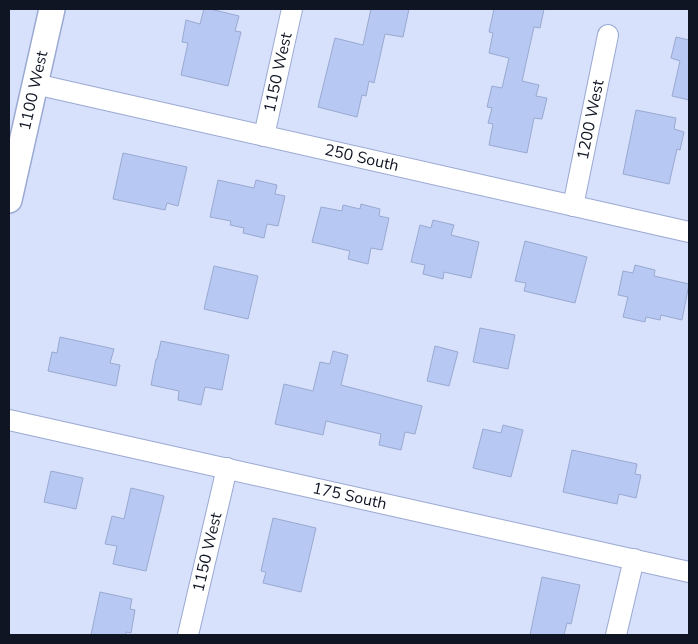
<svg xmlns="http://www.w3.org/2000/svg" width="698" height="644" font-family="'Nunito Sans',sans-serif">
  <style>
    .building { fill: #b7c8f3; stroke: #99a9d1 }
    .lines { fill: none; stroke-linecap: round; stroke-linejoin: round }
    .minor-casing { stroke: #9aa9d2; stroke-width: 22 }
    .tertiary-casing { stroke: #9aa9d2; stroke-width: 28 }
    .minor { stroke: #fff; stroke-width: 20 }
    .tertiary { stroke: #fff; stroke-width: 25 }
    .labels { text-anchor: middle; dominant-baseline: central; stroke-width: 5; stroke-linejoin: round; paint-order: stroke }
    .street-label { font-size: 16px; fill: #101524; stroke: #ebeff7 }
  </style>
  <rect width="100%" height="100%" fill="#d7e1fb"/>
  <path class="building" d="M204,9h6l29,7 -4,15 6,1 -13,54 -47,-11 7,-32 -6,-1 4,-22 14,4z
    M371,9h38l-6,28 -18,-3 -11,49 -5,-2 -3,15 -4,-1 -5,22 -39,-10 17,-69 28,7z
    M494,9h50l-4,19 -6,-1 -12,54 17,4 -3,11 11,2 -5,21 -8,-1 -7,35 -38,-8 4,-21 -5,-1 4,-15 -5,-1 5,-21 10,2 7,-30 -20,-5 4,-20 -4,-1z
    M676,37l13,3v60l-17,-4 8,-35 -9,-3z
    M636,110l40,8 -2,11 10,3 -4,18 -3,-1 -8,35 -46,-10z
    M123,153l64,14 -9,39 -11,-3 -2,7 -52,-11z
    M218,180l36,8 2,-8 21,5 -2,9 10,2 -7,30 -11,-2 -3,14 -21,-5 1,-5 -14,-3 1,-4 -21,-4z
    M361,204l19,5 -1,7 10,2 -7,32 -11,-2 -3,16 -20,-5 2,-8 -38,-9 9,-35 21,4 1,-6 17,4z
    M433,220l21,5 -3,10 28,7 -8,36 -27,-6 -1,7 -20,-5 2,-9 -14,-3 9,-37 11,3z
    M525,241l62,16 -12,46 -51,-12 2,-8 -11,-2z
    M635,265l20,5 -1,6 35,8 -7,36 -21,-5 -1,5 -14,-3 -1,5 -22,-5 5,-20 -10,-2 5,-24 10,2z
    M214,266l44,10 -10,43 -44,-10z
    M480,328l35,7 -7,34 -35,-7z
    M60,337l54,12 -4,14 10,2 -4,21 -68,-15 4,-19 5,1z
    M161,341l68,14 -7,35 -17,-3 -4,18 -23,-5 1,-9 -28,-6 5,-26h1z
    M435,346l23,6 -9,34 -22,-5z
    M333,351l15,4 -7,30 81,21 -7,28 -10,-2 -4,18 -22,-5 2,-11 -55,-13 -3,14 -48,-11 9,-40 29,7 7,-29 10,2z
    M503,425l20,5 -12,47 -38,-9 10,-39 18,4z
    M572,450l65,14 -2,10 6,1 -5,23 -17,-4 -2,10 -54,-12z
    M51,471l32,7 -7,31 -32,-7z
    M131,488l33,8 -18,75 -33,-7 4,-18 -12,-2 7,-28 12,3z
    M273,518l43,10 -15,64 -38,-9 3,-11 -5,-1z
    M542,577l38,8 -9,39 -4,-1 -3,12h-34z
    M100,592l32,7 -2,10 5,1 -4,23 -5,-1v3h-35z"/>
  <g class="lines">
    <defs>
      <g id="minor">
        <path id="s1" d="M35,84l654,148"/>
        <path id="s2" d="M264,136l28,-127"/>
        <path id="s3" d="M573,206l35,-171"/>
        <path id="s4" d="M9,420l680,152"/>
        <path id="s5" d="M188,635l39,-167"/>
        <path d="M616,635l18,-76"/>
      </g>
      <g id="tertiary">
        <path id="s6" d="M9,200l43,-191"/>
      </g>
    </defs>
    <use href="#minor" class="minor-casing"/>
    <use href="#tertiary" class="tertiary-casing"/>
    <use href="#minor" class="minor"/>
    <use href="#tertiary" class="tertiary"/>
  </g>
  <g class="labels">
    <g class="street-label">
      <text stroke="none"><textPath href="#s2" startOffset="65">1150 West</textPath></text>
      <text stroke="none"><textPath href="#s6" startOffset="112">1100 West</textPath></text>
      <text stroke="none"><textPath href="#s3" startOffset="88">1200 West</textPath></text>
      <text stroke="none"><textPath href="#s1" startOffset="335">250 South</textPath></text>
      <text stroke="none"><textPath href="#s4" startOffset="349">175 South</textPath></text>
      <text stroke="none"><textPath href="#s5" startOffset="85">1150 West</textPath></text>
    </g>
  </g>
  <rect width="698" height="644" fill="none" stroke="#101524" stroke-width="20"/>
</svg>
